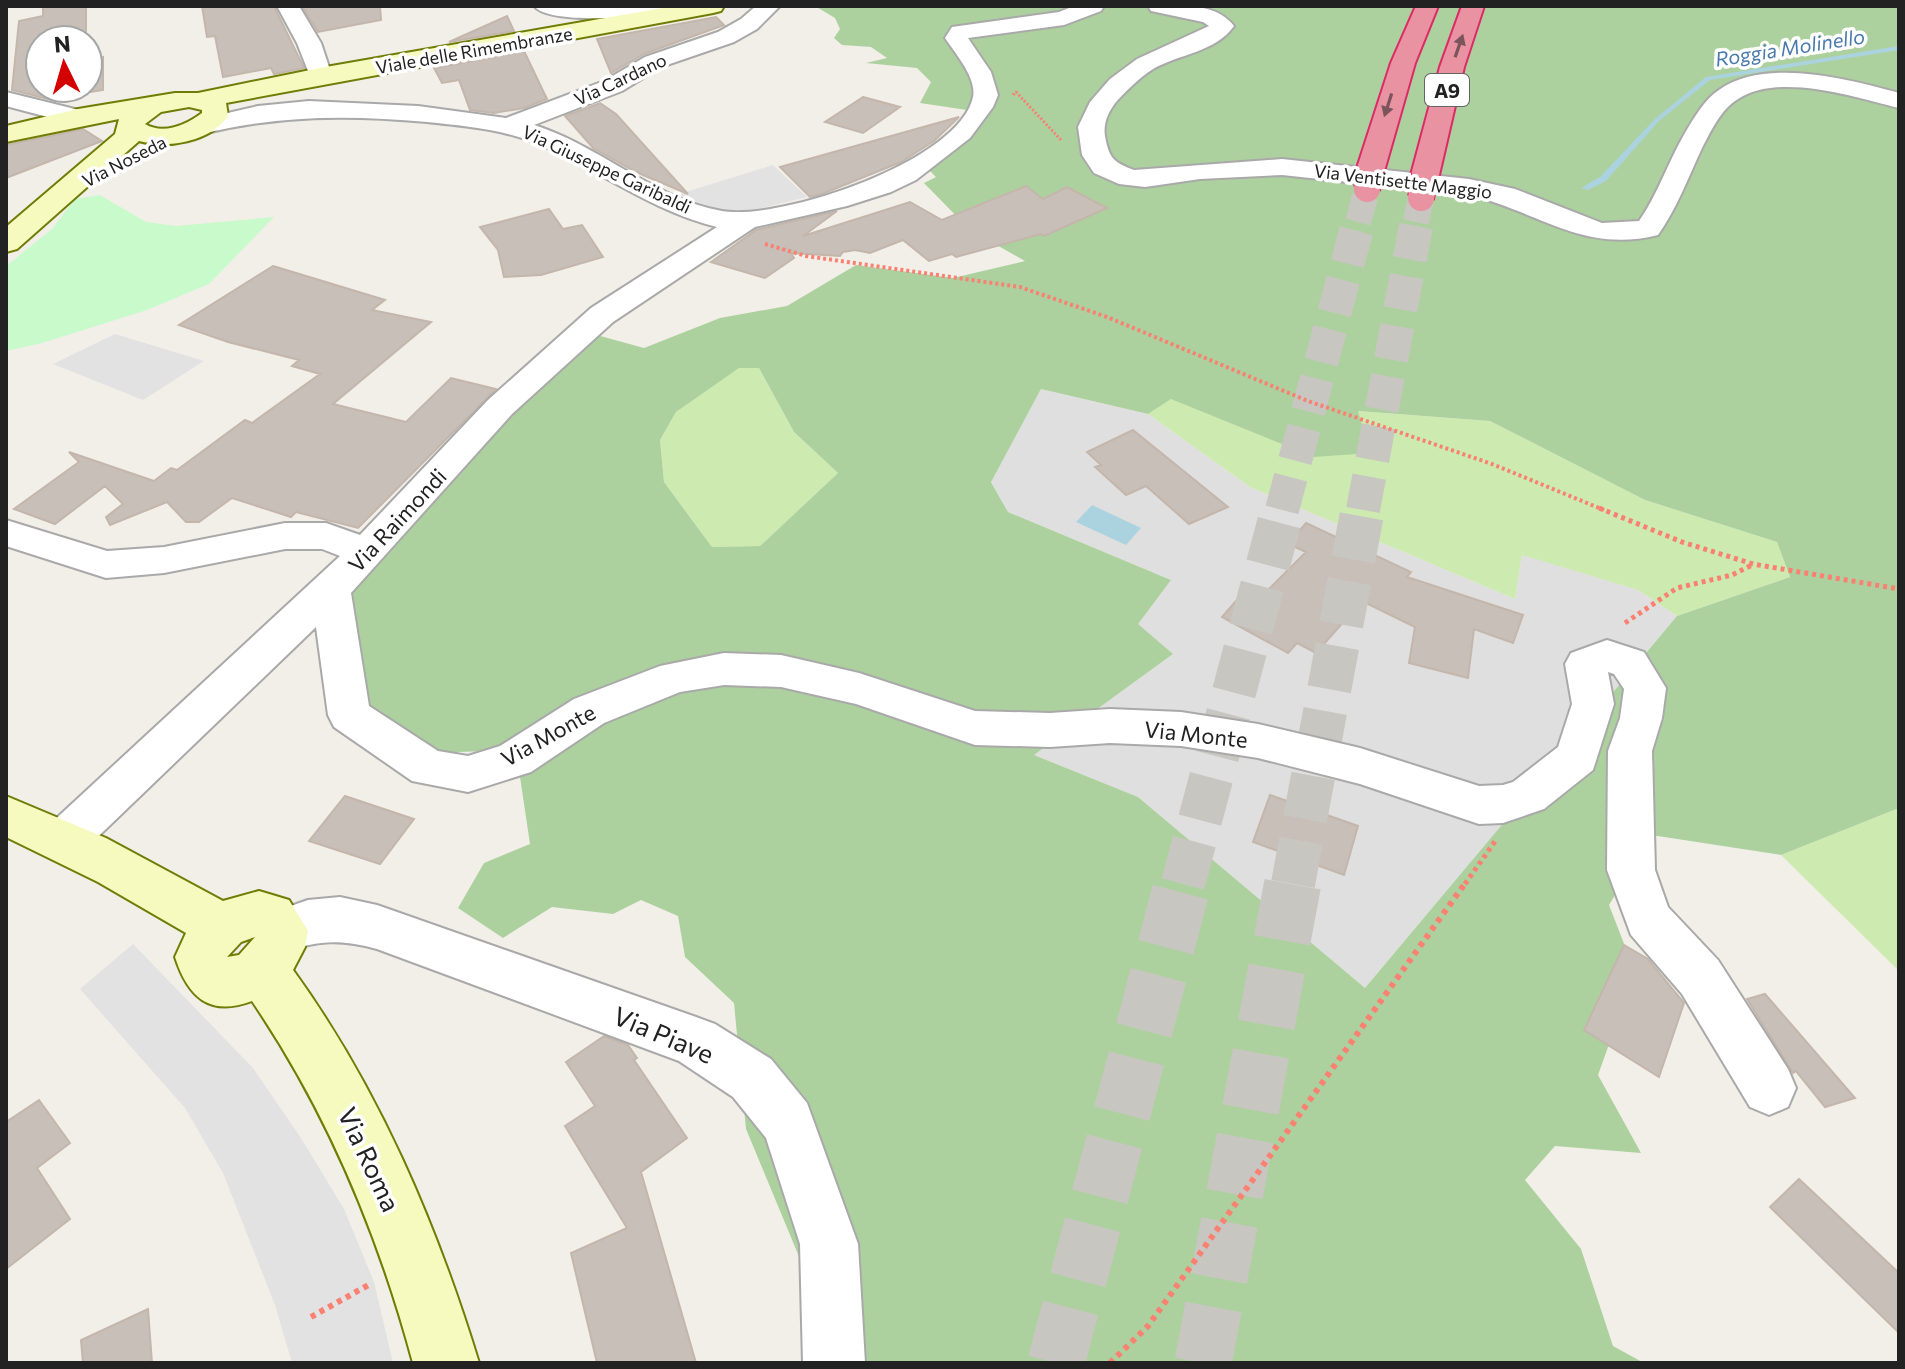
<svg xmlns="http://www.w3.org/2000/svg" width="1905" height="1369" font-family="Commissioner,sans-serif">
  <style>
    .residential { fill: #e0dfdf }
    .grass { fill: #cdebb0 }
    .forest { fill: #add19e; fill-rule: evenodd }
    .park { fill: #c8facc }
    .parking { fill: #e2e2e2 }
    .water { fill: #aad3df }
    .lines { fill: none; stroke-linecap: round; stroke-linejoin: round }
    .stream { fill: #aad3df; fill-rule: evenodd }
    .building { fill: #c7bfb8; stroke: #c4b6ab; stroke-width: 2 }
    .motorway-tunnel-far3 { stroke: #c8c6c1; stroke-width: 26; stroke-dasharray: 26 13; stroke-linecap: butt }
    .motorway-tunnel-far2 { stroke: #c8c6c1; stroke-width: 34; stroke-dasharray: 34 17; stroke-linecap: butt }
    .motorway-tunnel-far1 { stroke: #c8c6c1; stroke-width: 44; stroke-dasharray: 44 22; stroke-linecap: butt }
    .motorway-tunnel { stroke: #c8c6c1; stroke-width: 57; stroke-dasharray: 57 29; stroke-linecap: butt }
    .minor-casing { stroke: #a9a9a9; stroke-width: 4 }
    .secondary-casing { stroke: #707d05; stroke-width: 4 }
    .motorway-casing { stroke: #dc2a67; stroke-width: 4 }
    .path-far3 { stroke: #fa8072; stroke-width: 3; stroke-dasharray: 2 2; stroke-linecap: butt }
    .path-far2 { stroke: #fa8072; stroke-width: 4; stroke-dasharray: 3 3; stroke-linecap: butt }
    .path-far1 { stroke: #fa8072; stroke-width: 5; stroke-dasharray: 4 4; stroke-linecap: butt }
    .path { stroke: #fa8072; stroke-width: 6; stroke-dasharray: 5 5; stroke-linecap: butt }
    .minor { fill: #fff; fill-rule: evenodd }
    .secondary { fill: #f7fabf; fill-rule: evenodd }
    .motorway { fill: #e892a2; fill-rule: evenodd }
    .motorway-bridge-casing { stroke: #dc2a67; stroke-width: 28; stroke-linecap: butt }
    .motorway-bridge { stroke: #e892a2; stroke-width: 26 }
    .oneway { fill: #7b545c }
    .labels { text-anchor: middle; dominant-baseline: central; stroke-width: 7; stroke-linejoin: round; paint-order: stroke }
    .far-street-label { font-size: 18px; fill: #222; stroke: #fff }
    .far-water-label { font-size: 20px; font-style: italic; fill: #4a7aab; stroke: #fff }
    .shield { fill: #fff; stroke: #646464; stroke-width: 2 }
    .shield-label { font-size: 20px; font-weight: bold; fill: #222 }
    .street-label { font-size: 22px; fill: #222; stroke: #fff }
    .near-street-label { font-size: 26px; fill: #222; stroke: #fff }
  </style>
  <rect width="100%" height="100%" fill="#f2efe9"/>
  <path class="residential" d="M1041,389l107,25 102,73 265,112 7,-45 116,36 39,26 -312,372 -227,-191 -104,-42 139,-101 -36,-30 34,-44 -163,-68 -17,-31z"/>
  <path class="grass" d="M738,368h21l35,64 44,41 -78,73 -48,1 -48,-65 -4,-42 16,-28z
    M1171,398l143,59 43,-46 133,10 155,79 132,42 13,35 -113,39 -39,-26 -116,-35 -7,44 -265,-112 -102,-73z
    M1899,808v163l-118,-116z"/>
  <path class="forest" d="M815,6h1084v802l-118,47 -130,-20 -42,70 26,67 -37,103 43,78 -86,-7 -30,34 56,69 32,97 31,17h-819l-10,-68 -69,-166 -12,-126 -49,-46 -7,-41 -37,-16 -28,14 -61,-7 -49,31 -45,-30 26,-45 46,-19 -14,-94 -87,3 -72,-56 -9,-103 114,-145 131,-115 51,14 76,-30 67,-12 69,-41 97,13 72,-17 -55,-31 -46,-47 12,-6 -9,-9 23,-14 17,-44 -47,-7 11,-21 -14,-14 -51,-5 21,-5 -16,-11 -29,-2 -8,-7 6,-9 -5,-11zM739,368h20l35,64 44,41 -78,73 -48,1 -48,-65 -4,-42 16,-28zM1041,389l107,25 23,-15 143,58 56,-4 -12,-42 132,10 155,79 132,42 13,35 -113,39 -312,372 -227,-191 -104,-42 139,-101 -35,-30 33,-44 -163,-68 -17,-30z"/>
  <path class="park" d="M100,195l46,27 30,4 98,-9 -65,67 -62,26 -105,33 -36,8v-85l46,-37 23,-30z"/>
  <path class="parking" d="M773,165l34,32 -61,15 -22,-1 -48,-16z
    M115,334l89,27 -61,39 -90,-36z
    M133,944l120,124 48,70 43,71 30,73 19,81h-101l-17,-58 -52,-132 -38,-65 -105,-119z"/>
  <path class="water" d="M1092,505l49,23 -15,17 -50,-23z"/>
  <g class="lines">
    <path class="stream" d="M1899,46v4l-189,30 -51,41 -53,60 -18,9 -7,-2 19,-11 55,-58 51,-42z"/>
  </g>
  <path class="building" d="M43,6h43v34h-46v48h48v-29l15,-2v33l-55,9 -36,-9 7,-69 24,-5z
    M202,6h72l30,62 -30,6 -3,-6 -48,9 -8,-41 -8,1z
    M302,6h78l1,14 -63,12z
    M507,16l7,15 -65,11z
    M716,17l8,8 -80,29 -33,19 -14,-34z
    M524,51l23,48 -23,9 -30,5 -24,-3 -11,-30 -17,3 -8,-15z
    M863,97l37,10 -37,26 -38,-11z
    M600,103l16,11 72,80 -52,-22 -43,-24 -28,-32z
    M959,117l-25,24 -33,21 -79,32 -12,3 -30,-30z
    M83,129l19,12 -96,37v-33z
    M1026,186l17,13 24,-12 40,21 -63,28 -3,-2 -85,23 -4,-3 -23,7 -26,-21 -33,13 -15,-3 -12,2 -3,4 -49,-3 3,5 -29,20 -54,-16 45,-32 81,-19 -34,25 107,-34 32,18z
    M549,209l14,20 19,-4 21,32 -62,18 -37,2 -6,-27 -18,-23z
    M273,266l112,34 -13,10 59,12 -98,82 73,18 45,-44 45,11 -138,139 -62,-16 -5,5 -59,-19 -33,24h-13l-19,-20 -57,23 -4,-8 17,-13 -18,-18 -50,38 -41,-15 65,-47 -10,-10 85,29 17,-13 6,2 68,-50 7,3 68,-49 -28,-8 7,-6 -71,-18 -49,-17z
    M1133,430l95,77 -39,17 -43,-38 -20,9 -31,-28 6,-2 -14,-13z
    M1306,523l105,49 -4,5 116,38 -10,28 -39,-14 -6,49 -59,-15 6,-36 -53,-26 -46,52 -19,-10 -9,10 -66,-36 27,-31 15,8 42,-42 -18,-8z
    M1270,795l88,31 -14,49 -91,-33z
    M345,796l69,23 -34,45 -71,-23z
    M1624,945l24,14 36,44 -25,74 -75,-47z
    M1765,994l90,104 -30,9 -29,-36 -3,2 -46,-74z
    M604,1036l24,9 9,13 -3,2 53,78 -46,34 55,191h-99l-26,-110 56,-25 -62,-102 30,-20 -29,-44z
    M39,1100l31,43 -33,25 33,51 -64,50v-147z
    M1799,1179l100,94v60l-129,-126z
    M148,1309l4,54h-69l-2,-23z"/>
  <g class="lines">
    <path class="motorway-tunnel-far3" d="M1358,222l9,-33
      M1416,222l5,-24"/>
    <path class="motorway-tunnel-far2" d="M1282,510l77,-290
      M1363,510l54,-290"/>
    <path class="motorway-tunnel-far1" d="M1183,884l100,-376
      M1293,884l70,-376"/>
    <path class="motorway-tunnel" d="M1056,1363l127,-481
      M1203,1363l90,-481"/>
    <defs>
      <path id="minor" d="M277,6h22l22,37 11,33 -4,5h-16l-15,-38z
        M534,6h159l-11,7c-28,2 -131,14 -148,-7z
        M756,6h24l-23,23 -23,13 -73,25 -39,24 -88,34c65,20 120,74 188,86 57,10 237,-49 251,-114 4,-19 -18,-44 -28,-59l7,-11 107,-15 15,-6h30l-3,5 -37,14 -96,13 23,34 7,23 -5,12 -23,31 -54,42 -25,12 -44,14 -92,21 -142,95 -101,92 -161,179 18,113 69,45 30,5 32,-10 74,-47 86,-33 64,-13 57,2 78,18 116,38 75,2 60,-4 71,3 77,12 102,24 119,38 24,-1 10,-3 45,-35 14,-43 -7,-40 6,-11 36,-13 37,12 22,36 -4,30 -10,33 3,119 13,37 50,53 70,109 8,19 -8,19 -19,8 -19,-8 -68,-113 -51,-59 -24,-65 1,-119 12,-33 4,-29 -10,-15 -6,-2 6,32 -21,66 -49,39 -41,14 -24,1 -119,-40 -102,-26 -77,-12 -71,-3 -60,4 -75,-2 -119,-41 -75,-17 -57,-2 -44,7 -76,31 -73,49 -63,20 -56,-11 -78,-54 -6,-12 -12,-88 -236,227 -16,6 -16,-6 -7,-14 7,-14 292,-270 -18,-7h-37l-121,24 -58,5 -100,-32v-26l101,31 57,-4 121,-24h41l34,12 128,-135 103,-92 126,-81c-65,-16 -116,-56 -177,-82 -36,-16 -75,-19 -113,-23 -78,-7 -149,-7 -225,12l-9,-3 -4,-5 4,-5 65,-15 51,-5 109,5 88,12 98,-37 41,-24 73,-25 23,-13z
        M1148,6c28,0 67,-5 86,20 -18,26 -55,28 -81,43 -14,9 -26,21 -37,33 -8,10 -13,22 -11,34 4,22 8,26 29,34l148,-11 187,20 46,10 87,34 37,-2c19,-27 29,-59 46,-88 9,-15 19,-33 34,-43 46,-33 130,-11 180,3v15c-44,-11 -119,-36 -161,-9 -17,10 -27,32 -36,49 -14,30 -25,60 -44,87 -76,19 -120,-24 -189,-40l-187,-20 -82,4 -55,8 -26,-3 -25,-11 -12,-18 -4,-28 12,-25 20,-23 27,-20 72,-33 -6,-4 -52,-11z
        M6,92l81,20 4,5 -4,5 -9,3 -72,-19z
        M340,897l37,8 319,112 19,7 56,35 36,44 51,141 7,119h-62l-3,-119 -34,-106 -33,-41 -54,-36 -302,-112c-36,-10 -60,-9 -95,4l-17,-6 -8,-16 8,-16 43,-15z"/>
      <path id="secondary" d="M674,6h50l-3,5 -8,2 -487,90 2,13c-18,26 -61,33 -89,25l-122,108 -11,3v-25l109,-93 4,-15 -113,23v-16l72,-17 97,-16h23l122,-25zM189,107l13,3v3c-16,12 -39,22 -57,11l16,-12z
        M6,796l100,42 117,63 36,-10 30,9 19,31 -3,16 -12,23c86,119 143,253 186,393h-66c-35,-130 -85,-250 -161,-362 -43,16 -64,-4 -77,-44l11,-24 -88,-51 -92,-45zM255,937l-16,18 -12,2 14,-15z"/>
      <path id="motorway" d="M1416,6h22l-23,57 -30,105 -4,6 -10,2 -10,-2 -4,-6 34,-105z
        M1462,6h22l-20,61 -25,108 -4,6 -10,2 -10,-2 -4,-6 29,-108z"/>
    </defs>
    <use href="#minor" class="minor-casing"/>
    <use href="#secondary" class="secondary-casing"/>
    <use href="#motorway" class="motorway-casing"/>
    <path class="path-far3" d="M1013,95l3,-3 45,48"/>
    <path class="path-far2" d="M765,244l41,12 214,31 87,30 201,84 184,63 112,46"/>
    <path class="path-far1" d="M1599,508l83,34 71,22 146,25
      M1625,623l52,-35 55,-13 20,-10
      M1465,884l31,-44"/>
    <path class="path" d="M311,1317l61,-34
      M1110,1363l38,-37 318,-444"/>
    <use href="#minor" class="minor"/>
    <use href="#secondary" class="secondary"/>
    <use href="#motorway" class="motorway"/>
    <defs>
      <path id="motorway-bridge" d="M1367,189l4,-21
        M1421,198l4,-23"/>
    </defs>
    <use href="#motorway-bridge" class="motorway-bridge-casing"/>
    <use href="#motorway-bridge" class="motorway-bridge"/>
  </g>
  <defs><path id="oneway-solid" d="M-6-.8H1V-3.2L6.5 0L1 3.2V.8H-6Z" transform="scale(2)"/></defs>
  <g class="oneway">
    <use href="#oneway-solid" transform="translate(1459 46) rotate(-71)"/>
    <use href="#oneway-solid" transform="translate(1388 105) rotate(108)"/>
  </g>
  <g class="labels">
    <g class="far-street-label">
      <text transform="translate(474 50) rotate(-10)">Viale delle Rimembranze</text>
      <text transform="translate(620 79) rotate(-25)">Via Cardano</text>
      <text transform="translate(124 161) rotate(-27)">Via Noseda</text>
      <text transform="translate(607 169) rotate(25)">Via Giuseppe Garibaldi</text>
      <text transform="translate(1403 181) rotate(7)">Via Ventisette Maggio</text>
    </g>
    <g class="far-water-label">
      <text transform="translate(1790 47) rotate(-9)">Roggia Molinello</text>
    </g>
    <rect class="shield" x="1425" y="74" width="44" height="32" rx="6"/>
    <g class="shield-label">
      <text x="1447" y="90">A9</text>
    </g>
    <g class="street-label">
      <text transform="translate(397 520) rotate(-47)">Via Raimondi</text>
      <text transform="translate(1196 734) rotate(6)">Via Monte</text>
      <text transform="translate(548 735) rotate(-29)">Via Monte</text>
    </g>
    <g class="near-street-label">
      <text transform="translate(664 1034) rotate(23)">Via Piave</text>
      <text transform="translate(370 1159) rotate(65)">Via Roma</text>
    </g>
  </g>
  <rect width="1905" height="1369" fill="none" stroke="#222222" stroke-width="16"/>
  <g transform="translate(64 64) rotate(355)"><circle r="38" fill="#ffffff" stroke="#a7a7a7" stroke-width="2"/>
  <path d="M0-6L14 30L0 20L-14 30Z" fill="#d40000"/>
  <text y="-12" font-size="22" font-weight="bold" text-anchor="middle" fill="#222222">N</text>
  </g>
</svg>
